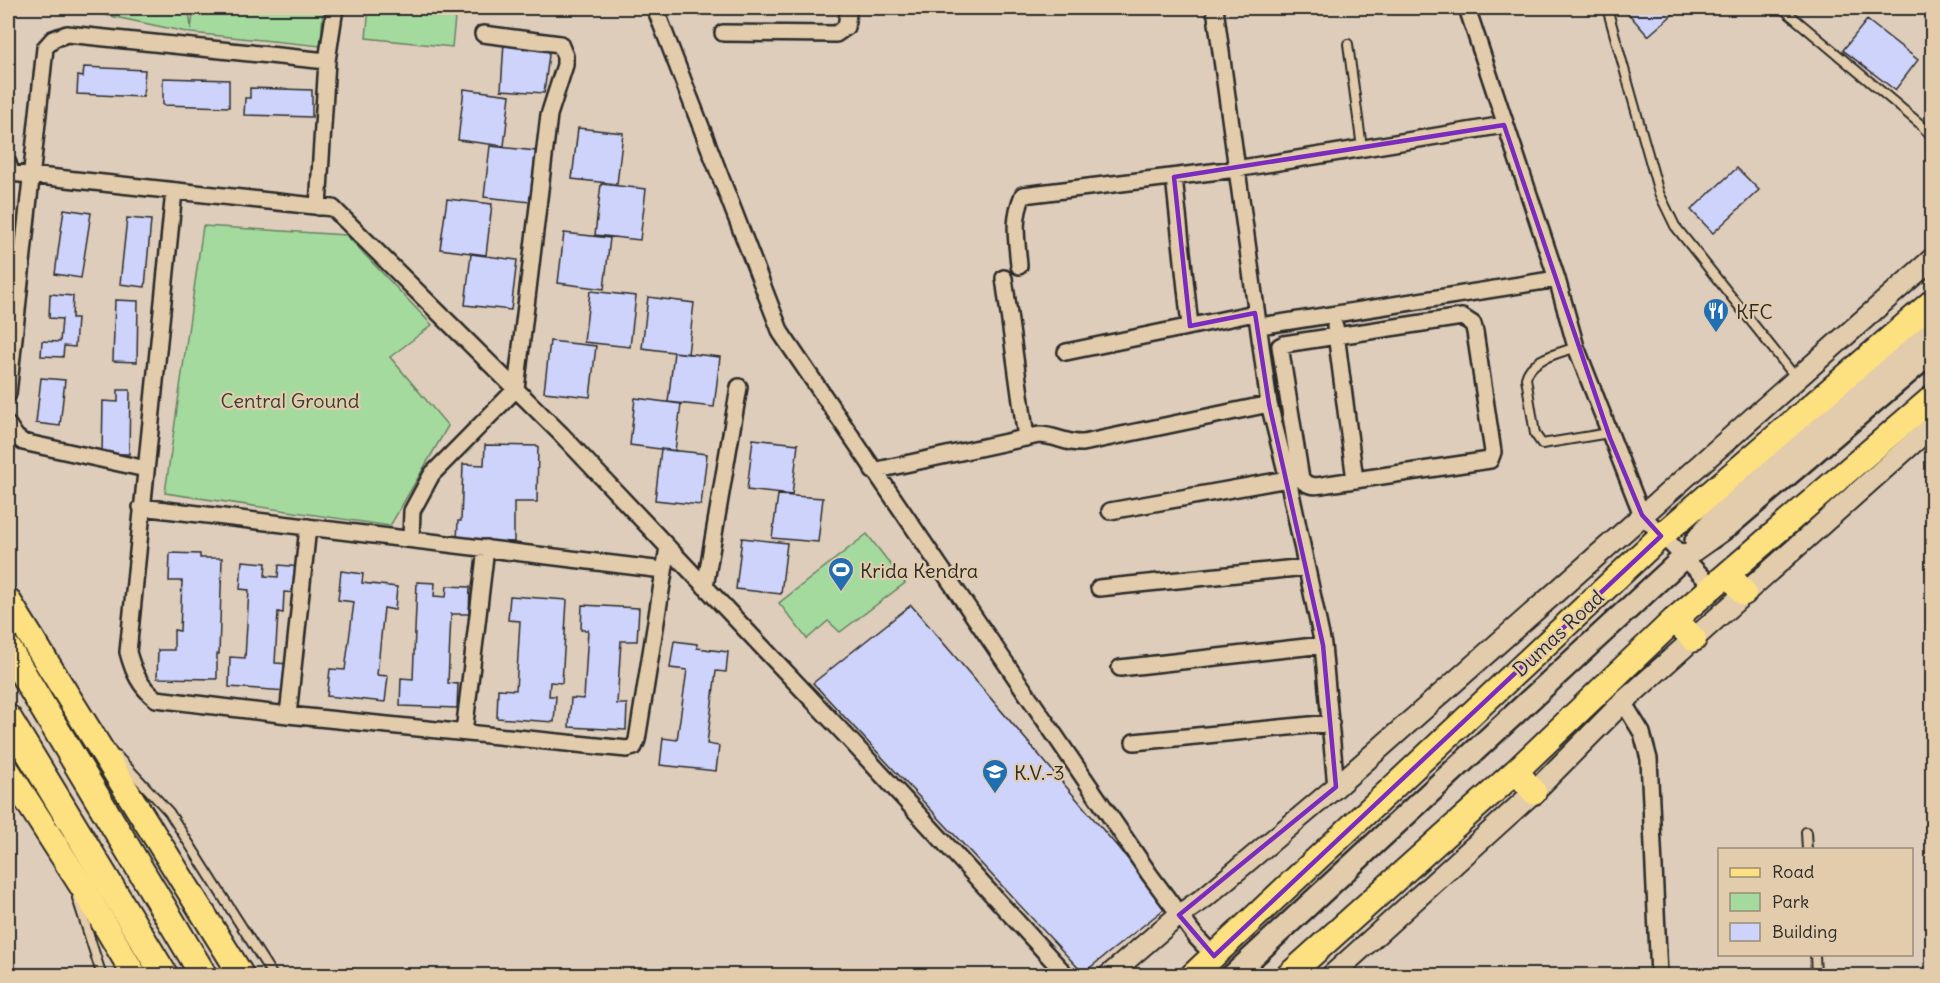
<svg xmlns="http://www.w3.org/2000/svg" width="1940" height="983" font-family="Delius,sans-serif">
  <style>
    .green { fill: #a4da9e; stroke: #688264; stroke-width: 1.5 }
    .building { fill: #cdd3fb; stroke: #2b2b2b; stroke-width: 1.5 }
    .lines { fill: none; stroke-linecap: round; stroke-linejoin: round }
    .service-casing { stroke: #2b2b2b; stroke-width: 12 }
    .minor-casing { stroke: #2b2b2b; stroke-width: 20 }
    .tertiary-casing { stroke: #2b2b2b; stroke-width: 24 }
    .secondary-casing { stroke: #2b2b2b; stroke-width: 26 }
    .primary-casing { stroke: #2b2b2b; stroke-width: 28 }
    .trunk-casing { stroke: #2b2b2b; stroke-width: 30 }
    .service { stroke: #e2ccab; stroke-width: 8 }
    .minor { stroke: #e2ccab; stroke-width: 15 }
    .tertiary { stroke: #e2ccab; stroke-width: 20 }
    .secondary { stroke: #e2ccab; stroke-width: 21 }
    .primary { stroke: #fde080; stroke-width: 24 }
    .trunk { stroke: #fde080; stroke-width: 26 }
    .marked { fill: none; stroke: #7b2cbf; stroke-width: 4.5; stroke-linejoin: round }
    .labels { text-anchor: middle; dominant-baseline: central; stroke-width: 4.5; stroke-linejoin: round; paint-order: stroke }
    .poi-label { font-size: 20px; fill: #2b2b2b; stroke: #e2ccab; text-anchor: start }
    .park-label { font-size: 20px; fill: #373c36; stroke: #e2ccab }
    .street-label { font-size: 20px; fill: #2b2b2b; stroke: #e2ccab }
  </style>
  <rect width="100%" height="100%" fill="#decdbb"/>
  <filter id="ink" filterUnits="userSpaceOnUse"><feTurbulence type="fractalNoise" baseFrequency=".0167" numOctaves="2"/><feDisplacementMap in="SourceGraphic" scale="12" xChannelSelector="R" yChannelSelector="G"/><feConvolveMatrix kernelMatrix="1 2 1 2 8 2 1 2 1" color-interpolation-filters="sRGB"/></filter>
  <g filter="url(#ink)">
    <path class="green" d="M100,8h89l2,21 3,-21h129l-2,38 -130,-13 -90,-19z
      M369,8h87l-4,39 -86,-9z
      M203,226l143,9 86,90 -42,32 58,69 -58,100 -225,-33z
      M867,534l38,49 -65,49 -12,-11 -21,18 -28,-36z"/>
    <path class="building" d="M1633,8h47l-32,28 -21,-24z
      M1867,20l51,40 -23,30 -52,-40z
      M504,42l46,5 -6,46 -43,-3z
      M84,67l61,3 -2,27 -66,-3 1,-18 5,1z
      M163,78l66,2v27l-66,-2z
      M250,88l62,2v27l-68,-2 1,-17h5z
      M464,89l46,6 -6,51 -46,-6z
      M578,128l45,5 -6,51 -45,-5z
      M490,146l46,5 -6,51 -46,-5z
      M1737,168l22,22 -46,43 -22,-23z
      M601,184l45,5 -6,51 -45,-5z
      M447,199l45,5 -6,51 -46,-6z
      M64,209l27,4 -10,65 -26,-4z
      M127,218l24,2 -6,67 -25,-3z
      M564,233l46,5 -6,51 -46,-6z
      M471,254l46,6 -6,50 -46,-5z
      M590,291l46,5 -6,51 -46,-5z
      M50,294l23,2 -1,22h5l-2,29 -11,-1 -1,11 -22,-1 1,-15 18,1 2,-23 -13,-1z
      M648,297l46,6 -6,51 -46,-6z
      M115,300l23,1 -1,61 -24,-1z
      M550,341l46,5 -6,51 -46,-5z
      M674,352l46,5 -6,50 -46,-5z
      M41,378l24,2 -5,46 -24,-3z
      M118,390h12l-1,64h-27l1,-53 15,1z
      M635,398l46,6 -6,47 -45,-6z
      M753,439l45,5 -6,51 -45,-5z
      M485,445l53,1 -1,56h-23v40l-57,-2 1,-19h3l2,-57 21,1z
      M661,449l46,5 -6,51 -46,-5z
      M778,495l45,3 -5,44 -46,-4z
      M742,538l45,5 -6,51 -45,-5z
      M170,553l30,1v4h22l-3,96h-2v25l-60,-1 1,-28h16v-20l6,1 2,-50h-13z
      M242,561l24,2 -1,13 13,1 1,-12 21,2 -2,26 -14,-1 -1,21 -5,-1 -3,51 14,1 -2,27 -58,-4 1,-30 15,1 4,-68 -9,-1z
      M341,571l22,3 -1,9 35,4 -2,23 -11,-2 -7,67 11,1 -3,26 -58,-6 3,-27 15,1 9,-68 -16,-2z
      M417,582l18,1 -1,13 12,1 1,-11 23,1 -1,27h-18l-3,69 10,1 -1,24 -57,-2 1,-28 12,1z
      M510,596l57,4 -5,83 -12,-1 -1,14h7l-2,26 -57,-4 1,-29 18,1 4,-69 -12,-1z
      M582,605l57,3 -2,33h-16l-4,63h10l-1,26 -57,-3 2,-29 13,1 4,-69h-7z
      M911,605l257,301 -85,67 -270,-290z
      M674,641l23,3v4l31,4 -2,20 -10,-1 -9,73 12,2 -3,25 -56,-6 3,-27 14,2 10,-70 -17,-2z"/>
    <g class="lines">
      <defs>
        <path id="service" d="M1607,8l52,185 16,33 122,153
          M1782,8l137,115 13,14
          M1348,44l14,104
          M1576,347c-18,7 -45,11 -50,31l9,56 7,10 67,-11
          M117,756l52,56 104,164
          M1806,832l1,18
          M77,898l25,78
          M1815,954l1,22"/>
        <path id="minor" d="M655,8l126,325 369,542 46,62 18,19
          M1215,8l54,396 19,75 35,166 13,142
          M1467,8l90,271 19,68 66,168 71,72
          M723,33l113,1 10,-7 2,-13 -1,-6
          M327,61l8,-53
          M8,163l3,10 322,35 228,226 289,306 217,236
          M1174,177l16,149
          M174,191l-46,461c5,19 12,35 28,47l132,16 339,34 7,-2 3,-7 31,-193
          M1019,266c-2,-27 -7,-45 4,-71l213,-26 268,-44
          M1004,278l22,160
          M1462,317l11,7 2,8 18,120 -3,8 -162,24c-11,2 -19,4 -27,-5l-21,-133 4,-2z
          M1260,326l297,-47
          M1335,326l20,154
          M1066,352l189,-39
          M8,394l37,-346 8,-9 14,-5 260,27 -9,146
          M8,425l8,12 7,5 123,27
          M873,471l166,-36c16,0 28,9 44,8l186,-39
          M141,507l522,63
          M1110,511l178,-32
          M411,539l1,-28 20,-37 84,-85 33,-274 16,-50v-9l-5,-12 -77,-10
          M705,587l34,-200
          M1099,588l207,-21
          M1120,668l203,-23
          M1623,702l19,31 7,26 10,217
          M288,715l20,-188
          M464,732l22,-184
          M1134,742l197,-19"/>
        <path id="tertiary" d="M1108,976l71,-61 25,-17 132,-111 596,-528
          M1331,976l203,-184 89,-90 309,-276"/>
        <path id="secondary" d="M1696,541l21,-26 215,-189
          M1232,976l451,-418 45,-32 204,-174"/>
        <path id="primary" d="M1729,574l15,19
          M8,600l234,376
          M1674,620l20,19
          M8,771l75,117 52,88
          M1516,771l18,21
          M1192,976l469,-440 271,-234
          M1288,976l228,-205 158,-151 258,-222"/>
        <path id="trunk" d="M8,649l196,327
          M8,718l157,258"/>
      </defs>
      <use href="#service" class="service-casing"/>
      <use href="#minor" class="minor-casing"/>
      <use href="#tertiary" class="tertiary-casing"/>
      <use href="#secondary" class="secondary-casing"/>
      <use href="#primary" class="primary-casing"/>
      <use href="#trunk" class="trunk-casing"/>
      <use href="#service" class="service"/>
      <use href="#minor" class="minor"/>
      <use href="#tertiary" class="tertiary"/>
      <use href="#secondary" class="secondary"/>
      <use href="#primary" class="primary"/>
      <use href="#trunk" class="trunk"/>
    </g>
  </g>
  <path class="marked" d="M1504,125l106,313 32,77 19,21 -447,420 -35,-41 157,-128 -13,-142 -54,-241 -14,-91 -65,13 -16,-149z"/>
  <defs>
    <symbol id="restaurant-pin" viewBox="-11 -11 22 30"><path d="M0 17L-7.5 6A9.5 9.5 0 1 1 7.5 6Z" fill="#1f6fb2" stroke="#e2ccab"/><path d="M-5-6h1v4h1v-4h1v4h1v-4h1v5L-1.5 .5V6h-2V.5L-5-1ZM5-6V6H3V1.5H1.5Q1.5-4 5-6Z" fill="#fff"/></symbol>
    <symbol id="stadium-pin" viewBox="-11 -11 22 30"><path d="M0 17L-7.5 6A9.5 9.5 0 1 1 7.5 6Z" fill="#1f6fb2" stroke="#e2ccab"/><path d="M0-5a6.5 5 0 1 0 0 10a6.5 5 0 1 0 0-10ZM-3.5-1.8h7v3.6h-7Z" fill="#fff"/></symbol>
    <symbol id="school-pin" viewBox="-11 -11 22 30"><path d="M0 17L-7.5 6A9.5 9.5 0 1 1 7.5 6Z" fill="#1f6fb2" stroke="#e2ccab"/><path d="M0-5L7-2L0 1L-7-2ZM-4 1L0 2.5L4 1V4Q0 6-4 4Z" fill="#fff"/></symbol>
  </defs>
  <g fill-rule="evenodd">
    <use href="#restaurant-pin" x="1701" y="296" width="30" height="40"/>
    <use href="#stadium-pin" x="826" y="555" width="30" height="40"/>
    <use href="#school-pin" x="980" y="757" width="30" height="40"/>
  </g>
  <g class="labels">
    <g class="poi-label">
      <text x="1736" y="311">KFC</text>
      <text x="860" y="570">Krida Kendra</text>
      <text x="1014" y="772">K.V.-3</text>
    </g>
    <g class="park-label">
      <text x="290" y="400">Central Ground</text>
    </g>
    <g class="street-label">
      <text transform="translate(1558 633) rotate(-43)">Dumas Road</text>
    </g>
  </g>
  <rect width="1940" height="983" fill="none" stroke="#e2ccab" stroke-width="30"/>
  <rect x="15" y="15" width="1910" height="953" fill="none" stroke="#2b2b2b" stroke-width="2" filter="url(#ink)"/>
  <rect x="1718" y="848" width="195" height="108" fill="#e2ccab" stroke="#998c78" stroke-width="1.5"/>
  <rect x="1730" y="868" width="30" height="9" fill="#fde080" stroke="#998c78" stroke-width="1.5"/>
  <text x="1772" y="878" font-size="18" fill="#2b2b2b">Road</text>
  <rect x="1730" y="893" width="30" height="18" fill="#a4da9e" stroke="#998c78" stroke-width="1.5"/>
  <text x="1772" y="908" font-size="18" fill="#2b2b2b">Park</text>
  <rect x="1730" y="923" width="30" height="18" fill="#cdd3fb" stroke="#998c78" stroke-width="1.5"/>
  <text x="1772" y="938" font-size="18" fill="#2b2b2b">Building</text>
</svg>
